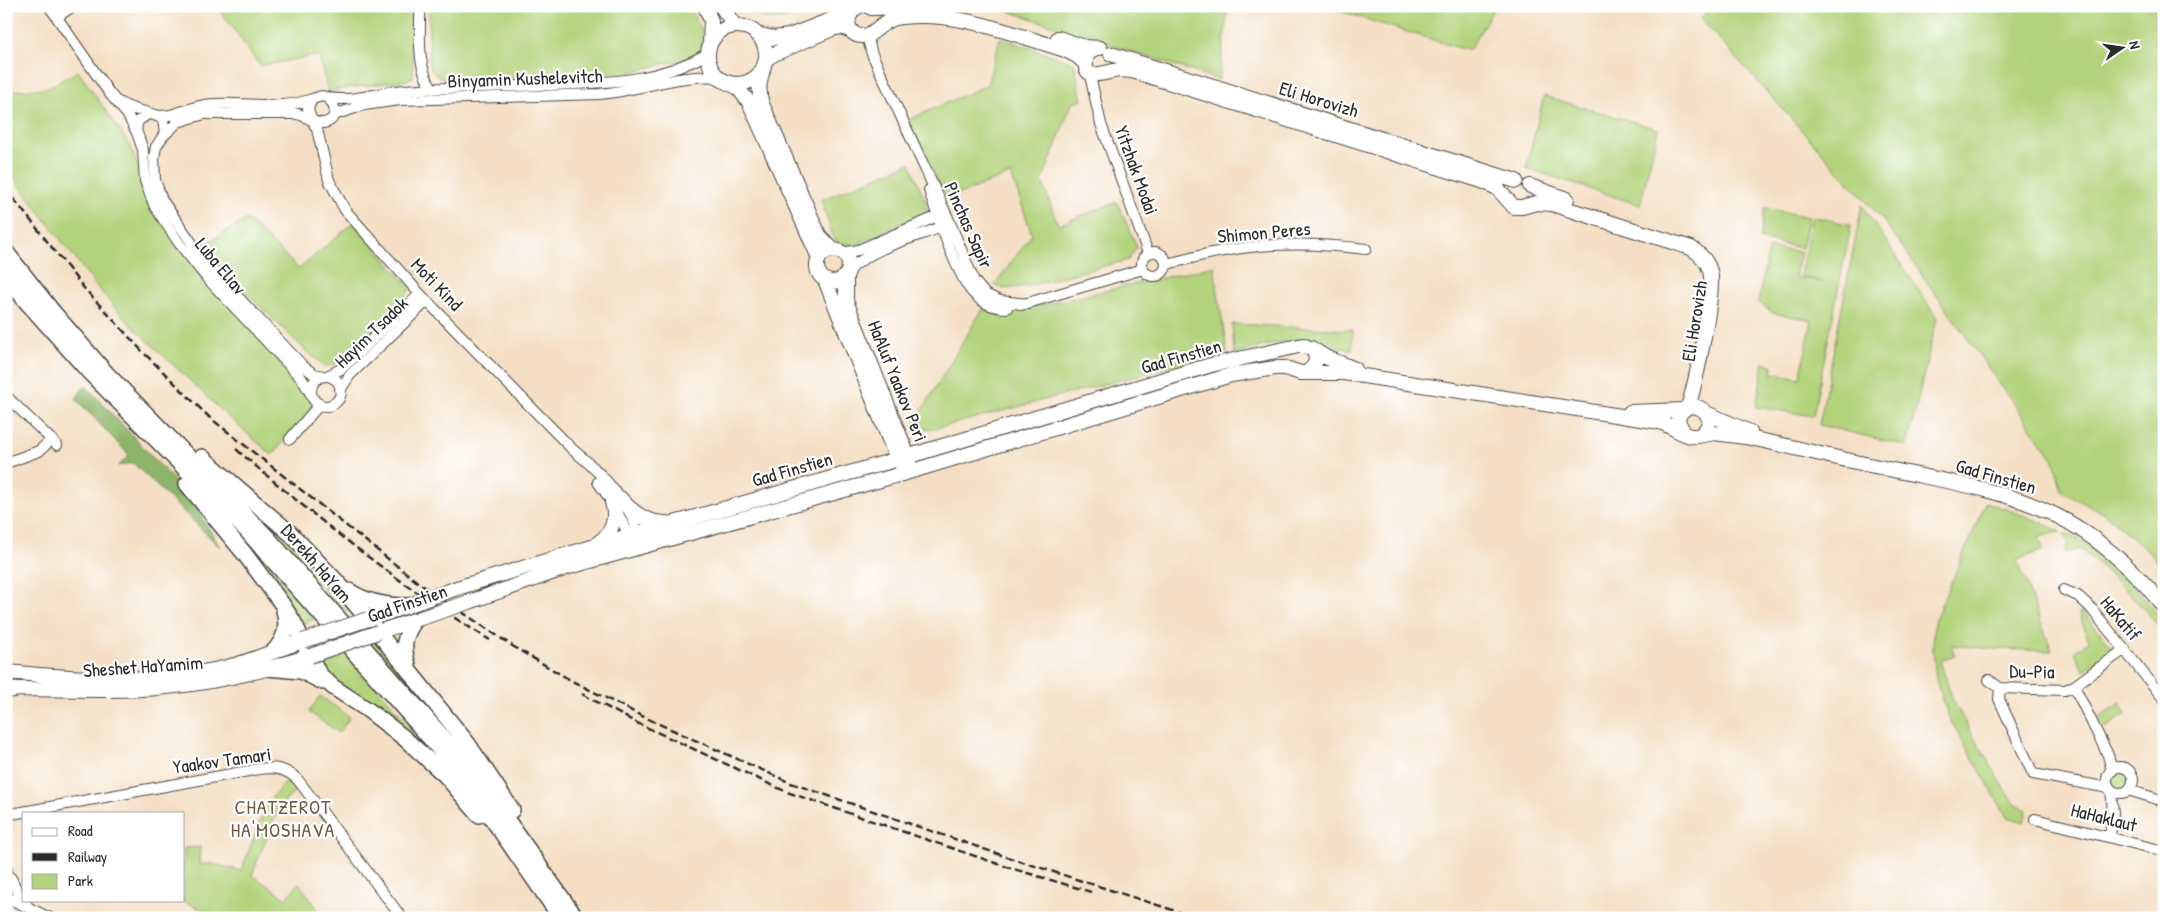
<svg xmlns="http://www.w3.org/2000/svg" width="2170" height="924" font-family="'Patrick Hand',sans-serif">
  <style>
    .green { fill: #b2d37b; stroke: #6e7f53 }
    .forest { fill: #8db56b; stroke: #5c704b }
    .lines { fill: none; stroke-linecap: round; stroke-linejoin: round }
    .street-casing { stroke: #494642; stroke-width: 12 }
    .secondary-casing { stroke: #494642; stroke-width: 16 }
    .primary-casing { stroke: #494642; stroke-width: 18 }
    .street { stroke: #fff; stroke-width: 10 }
    .secondary { stroke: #fff; stroke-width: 14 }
    .primary { stroke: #fff; stroke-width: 15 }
    .rail { stroke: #2b2b2b; stroke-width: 2.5; stroke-dasharray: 8 4; stroke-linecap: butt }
    .secondary-bridge-casing { stroke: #494642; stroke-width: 16; stroke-linecap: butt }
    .secondary-bridge { stroke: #fff; stroke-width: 14 }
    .labels { text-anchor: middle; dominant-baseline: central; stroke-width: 4.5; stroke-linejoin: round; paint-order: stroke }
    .street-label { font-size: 19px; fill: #2b2b2b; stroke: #fff }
    .neighbourhood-label { font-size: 20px; letter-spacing: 1px; fill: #6e5a44; stroke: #fff }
  </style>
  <rect width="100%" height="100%" fill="#fff"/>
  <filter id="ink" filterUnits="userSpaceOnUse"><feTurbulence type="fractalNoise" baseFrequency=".02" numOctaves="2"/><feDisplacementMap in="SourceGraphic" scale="10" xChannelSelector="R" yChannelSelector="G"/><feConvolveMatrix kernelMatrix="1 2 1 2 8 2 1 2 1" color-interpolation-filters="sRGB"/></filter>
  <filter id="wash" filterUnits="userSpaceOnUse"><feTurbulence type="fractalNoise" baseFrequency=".0096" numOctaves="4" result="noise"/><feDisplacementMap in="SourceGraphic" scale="20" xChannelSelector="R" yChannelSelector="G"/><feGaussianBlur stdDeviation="1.12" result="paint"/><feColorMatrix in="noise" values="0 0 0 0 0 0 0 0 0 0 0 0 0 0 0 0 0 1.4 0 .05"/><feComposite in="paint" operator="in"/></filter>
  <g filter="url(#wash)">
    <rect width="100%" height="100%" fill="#f4dfc4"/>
    <path class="green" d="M217,6h195l1,71 -7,3 -78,11 -9,-34 -6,-1 -53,10z
      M429,6h258c12,18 27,36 4,51l-66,17 -178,5c-10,-2 -15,-5 -18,-15z
      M743,6h84c-31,9 -55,23 -84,0z
      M993,6h235l-9,74z
      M1337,6h158l-26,45 -133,-41z
      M1711,6h453v563l-20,-22 -42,-35 -40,-20 -8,-32 -171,-240 -182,-201z
      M1000,38l74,25 8,37 -10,3 -30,78 16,44 59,-23 20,45 -9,13 -101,26 -23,3 -9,-4 37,-51 -21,-60 -65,25 -38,-79 79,-35z
      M78,71l52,74 25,69 146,168 13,28 -42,45 -49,-43 -97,-92 -29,-33 -91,-119v-77l42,-3z
      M1544,96l114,33 -18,76 -114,-37z
      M910,163l16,39 1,10 -70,32c-9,2 -17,1 -23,-5l-13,-39z
      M1862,205l75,113 -30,128 -88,-21z
      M1765,208l44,9 -7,31 -43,-9z
      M1812,216l39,9 -38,191 -57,-9 8,-45 8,3v8l28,5 12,-58 -39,-7 -15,-11 11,-54 32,4 -6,25 28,5 -23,-6z
      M247,219l52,50 54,-46 57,64 -1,5 -67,67 -8,6 -9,1 -17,-13 -80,-78 -25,-30z
      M1214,266l13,86 -297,78 -16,-6 68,-114 21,4z
      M1232,324l121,6 -1,20c-17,-3 -38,-10 -54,-10 -19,0 -45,10 -64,14z
      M1986,502l50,18 25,12 -22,5 4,13 -26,10 35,91 -58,-2 -43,-4 4,11 -15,5 13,39 17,31 44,73 13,6 -3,12 -17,-5 -58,-99 -13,-39 -3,-30 1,-27z
      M212,506l47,46 55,67 -12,5z
      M258,515l36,28 58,66 -10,2z
      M2064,534l15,5 52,43 33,40v12c-24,-33 -52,-59 -84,-85l-16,4 4,-11z
      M2083,612l30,36 -30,23 -8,-20 14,-10 -10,-28z
      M376,634l69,86 -6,5 -73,-86z
      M340,646l72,82 -1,8 -78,-58 -8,-8 -8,-15z
      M320,696l30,21 -11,16 -30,-21z
      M2120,703l6,11 -21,14 -6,-11z
      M2110 780a10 10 0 1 1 20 0a10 10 0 1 1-20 0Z
      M288,780l8,10 -18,19 -26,66 34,23 13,-15 25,35h-101l-43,-18h4v-52l16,-1 -1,17h14l28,7 26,-68z"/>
    <path class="forest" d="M85,385l89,95 20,25 26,42 -87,-84 -15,3 11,-11 -53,-56z"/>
  </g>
  <g filter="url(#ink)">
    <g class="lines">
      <defs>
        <path id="street" d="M49,6l61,88 17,20 9,17
          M420,6c1,28 -5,60 13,83
          M57,17l16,-11
          M867,36l5,18 76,164 26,63 11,13 15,7 28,3
          M1089,71l12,53 47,129
          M326,97c24,7 55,-6 79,-7 47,-3 94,-3 141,-5 59,-2 110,-2 163,-32
          M117,101c14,11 37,10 46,19l2,13 -9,14 -2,10 1,23 7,20 43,62 98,104 11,8 9,2
          M148,114l-10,7 -2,9 7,20 2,31 10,26 24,36 27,34 96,102 10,17
          M156,115c15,4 33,-8 49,-10 35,-5 74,7 107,-6
          M334,115l30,-10 36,-5 199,-6c40,-3 81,-21 120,-17
          M312,120l5,9 12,51 16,30 75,84 153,156c23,18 65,59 65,90
          M164,135l14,-13 26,-8h93c9,1 17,10 26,9 17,-2 14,-23 -1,-27l-10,3 -4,10 3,10
          M929,190c8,25 28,86 44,103 9,10 21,15 34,15
          M1142 264a12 12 0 1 1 24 0a12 12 0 1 1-24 0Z
          M842,253l16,-3 80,-34 10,2 -6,9c-29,11 -72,21 -93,44
          M1166,264c19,-4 38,-10 57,-13 47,-9 96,-8 143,-2
          M1021,305l122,-36
          M327,376l14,-7 79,-75
          M311 391a15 15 0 1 1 30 0a15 15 0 1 1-30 0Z
          M340,390l10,-15 77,-74
          M6,396l51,49
          M290,439l30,-35
          M6,463l33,-12 12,-11
          M598,482l14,20 20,39
          M2064,590l14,6 12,11 74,92
          M1989,680l11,8 65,2 9,-4 51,-37
          M2074,686l34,69 4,16
          M2000,688l-1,11 34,75 76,14
          M2107 780a13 13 0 1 1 26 0a13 13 0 1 1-26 0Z
          M2128,790l36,11
          M6,815l253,-46c16,-2 28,0 39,11l104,138
          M2035,819l129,32
          M2110,836l3,-23 -2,-24
          M6,868l1,1
          M11,878l7,15 9,12
          M6,897l44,21"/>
        <path id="secondary" d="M705,6l6,15 -1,23
          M721,6l14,20
          M859,6c-14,7 -15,29 3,30 12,1 20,-18 40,-19 56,-6 110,17 163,33l12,6 9,8
          M871,8l42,-1
          M708 55a29 29 0 1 1 58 0a29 29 0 1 1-58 0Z
          M756,34l18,4 15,-2 62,-24
          M1058,38l27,9 15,1
          M1096,48c-5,2 -9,5 -10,12 -4,25 24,10 33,10 6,0 11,1 17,2l346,109 15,7 17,19h8l14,-4 16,1 139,44c8,5 16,12 19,23 6,17 -15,115 -22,136
          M1111,54l405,127
          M766,59l8,-5 58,-25 9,-2 11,4
          M763,70c-4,12 -5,21 -1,34l57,131 14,15
          M728,83l9,4 12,15 70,156
          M1530,186l37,13
          M817 266a16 16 0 1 1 32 0a16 16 0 1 1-32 0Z
          M846,276v25l62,155 1,7
          M825,280l72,179 6,7
          M1311,348l14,9 30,12
          M1630,412l54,-2
          M1706,413l44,19
          M1698,436l16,-3 31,4c45,9 89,21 134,30 57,13 118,20 172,46 43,20 84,57 113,94
          M620,498c12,14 28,26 47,25
          M598,543c15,-11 19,-24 14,-41
          M457,588l161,-49 298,-85 295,-89 92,-20 10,5c5,9 3,17 -6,22
          M469,602l100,-35 340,-95 322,-97 44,-7h10l16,5h43l316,49c10,3 23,14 32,14 6,1 11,-2 14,-7 13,-19 -24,-36 -28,-8l6,12
          M368,619l36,-12
          M378,632l37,-12
          M6,672c74,7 148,13 221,-5 26,-6 50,-18 76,-26
          M6,691l14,-2c46,0 91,3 137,-1 51,-4 104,-16 153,-32"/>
        <path id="primary" d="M6,252l47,60 53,61 162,165 193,220 25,32 90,128
          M6,275l19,25 65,73 157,158 182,206 39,47 93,134
          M202,457l89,77 48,50 129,160 44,66
          M187,484l57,69 38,51 11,17 26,53 14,13 35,23 35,27 42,38 34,40
          M349,591c18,12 37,15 58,15
          M274,651c12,-13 14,-24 10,-41
          M408,665c-6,-19 -4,-29 7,-45
          M267,668l34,3 22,11"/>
      </defs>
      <use href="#street" class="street-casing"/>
      <use href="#secondary" class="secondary-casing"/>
      <use href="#primary" class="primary-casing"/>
      <use href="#street" class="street"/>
      <use href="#secondary" class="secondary"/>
      <use href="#primary" class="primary"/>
      <path class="rail" d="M6,189l77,98 59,64 67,66 211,167 94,63 58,34 76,38 143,64 219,75 188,60
        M236,449c77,67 166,138 254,191
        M582,694l55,29 150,69 220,75 84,25"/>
      <defs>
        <path id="secondary-bridge" d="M407,606l50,-18
          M415,620l54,-18
          M303,641l65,-22
          M310,656l68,-24"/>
      </defs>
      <use href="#secondary-bridge" class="secondary-bridge-casing"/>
      <use href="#secondary-bridge" class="secondary-bridge"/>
    </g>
  </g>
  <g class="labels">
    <g class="street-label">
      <text transform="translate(525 78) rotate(-2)">Binyamin Kushelevitch</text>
      <text transform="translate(1319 99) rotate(17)">Eli Horovizh</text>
      <text transform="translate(1137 170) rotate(70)">Yitzhak Modai</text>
      <text transform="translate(969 225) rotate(66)">Pinchas Sapir</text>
      <text transform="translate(1264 232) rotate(-5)">Shimon Peres</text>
      <text transform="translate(221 266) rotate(50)">Luba Eliav</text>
      <text transform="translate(437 284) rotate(46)">Moti Kind</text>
      <text transform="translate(1694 321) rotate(-81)">Eli Horovizh</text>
      <text transform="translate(371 332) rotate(-44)">Hayim Tsadok</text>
      <text transform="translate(1181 356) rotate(-16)">Gad Finstien</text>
      <text transform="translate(898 381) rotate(68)">HaAluf Yaakov Peri</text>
      <text transform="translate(792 469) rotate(-16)">Gad Finstien</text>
      <text transform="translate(1996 476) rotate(16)">Gad Finstien</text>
      <text transform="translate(317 563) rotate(49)">Derekh HaYam</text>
      <text transform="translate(407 603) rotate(-19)">Gad Finstien</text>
      <text transform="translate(2121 618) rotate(50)">HaKatif</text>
      <text transform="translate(143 666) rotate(-4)">Sheshet HaYamim</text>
      <text transform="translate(2032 671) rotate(1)">Du-Pia</text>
      <text transform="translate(222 760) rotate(-8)">Yaakov Tamari</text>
      <text transform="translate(2104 817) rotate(14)">HaHaklaut</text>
    </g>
    <g class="neighbourhood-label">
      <text x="283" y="806">CHATZEROT<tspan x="283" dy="23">HA'MOSHAVA</tspan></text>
    </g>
  </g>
  <rect width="2170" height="924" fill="none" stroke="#fff" stroke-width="25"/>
  <rect x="22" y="812" width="162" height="90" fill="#ffffff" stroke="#aaaaaa"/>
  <rect x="32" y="828" width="25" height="8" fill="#ffffff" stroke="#aaaaaa"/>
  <text x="68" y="836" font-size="15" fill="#2b2b2b">Road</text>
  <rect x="32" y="853" width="25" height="8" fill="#2b2b2b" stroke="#aaaaaa"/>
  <text x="68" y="862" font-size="15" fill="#2b2b2b">Railway</text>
  <rect x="32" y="874" width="25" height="15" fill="#b2d37b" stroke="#aaaaaa"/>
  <text x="68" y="886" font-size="15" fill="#2b2b2b">Park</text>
  <g transform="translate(2122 48) rotate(77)" stroke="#ffffff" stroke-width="4" paint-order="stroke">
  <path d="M0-4L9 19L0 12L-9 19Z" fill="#2b2b2b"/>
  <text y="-8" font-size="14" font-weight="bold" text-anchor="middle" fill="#2b2b2b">N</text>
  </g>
</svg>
